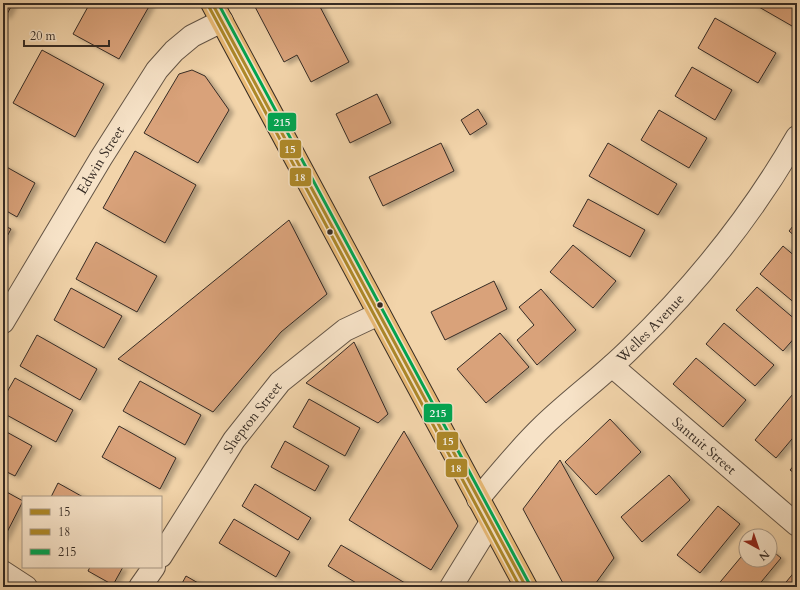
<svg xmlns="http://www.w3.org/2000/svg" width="800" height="590" font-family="Cardo,serif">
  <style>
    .building { fill: #d9a27a; stroke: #352b24; filter: url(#shadow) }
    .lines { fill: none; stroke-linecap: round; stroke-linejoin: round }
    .minor-casing { stroke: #645546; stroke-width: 24 }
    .tertiary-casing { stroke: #645546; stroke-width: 24 }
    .primary-casing { stroke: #352b24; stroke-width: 24 }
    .minor { stroke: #f7e3c8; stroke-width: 22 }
    .tertiary { stroke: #f7e3c8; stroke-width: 22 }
    .primary { stroke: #e9ba75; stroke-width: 22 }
    .bus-1-casing { stroke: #f7e3c8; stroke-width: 6 }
    .bus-2-casing { stroke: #f7e3c8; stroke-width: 6 }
    .bus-3-casing { stroke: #f7e3c8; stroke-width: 6 }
    .bus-1 { stroke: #ae8929; stroke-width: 3 }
    .bus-2 { stroke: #ae8929; stroke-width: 3 }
    .bus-3 { stroke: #00a651; stroke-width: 3 }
    .bus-dot { fill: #352b24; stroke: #f7e3c8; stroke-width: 1.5 }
    .labels { text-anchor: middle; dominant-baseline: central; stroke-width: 3; stroke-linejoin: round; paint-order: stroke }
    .street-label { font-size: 14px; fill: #352b24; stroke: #f7e3c8 }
    .line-badge { stroke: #f7e3c8; stroke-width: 1.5 }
    .badge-label { font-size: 11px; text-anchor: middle; font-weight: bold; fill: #fff }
  </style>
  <defs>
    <filter id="shadow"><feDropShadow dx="4.5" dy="2.5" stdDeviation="2" flood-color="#0004"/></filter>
  </defs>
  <rect width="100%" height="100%" fill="#f2d4aa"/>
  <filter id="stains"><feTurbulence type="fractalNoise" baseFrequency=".005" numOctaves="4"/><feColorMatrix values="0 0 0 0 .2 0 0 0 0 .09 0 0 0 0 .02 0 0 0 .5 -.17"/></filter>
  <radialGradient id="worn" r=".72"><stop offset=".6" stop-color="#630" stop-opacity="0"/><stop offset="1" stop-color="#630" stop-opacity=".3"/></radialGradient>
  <path class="building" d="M3,3h10l-7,13 -3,-1z
    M90,3h61l-32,56 -46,-25z
    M253,3h65l31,59 -38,20 -14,-27 -13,7z
    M752,3h45v14l-5,9z
    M715,18l61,35 -18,30 -60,-35z
    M42,50l62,34 -29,53 -62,-34z
    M692,67l40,23 -17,30 -40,-24z
    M192,70l13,6 24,34 -31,53 -54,-30 35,-59z
    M377,94l14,29 -41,20 -14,-29z
    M478,109l9,15 -17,11 -9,-15z
    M659,110l48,28 -18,30 -48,-28z
    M441,143l13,28 -71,35 -14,-29z
    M608,143l69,41 -19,31 -69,-39z
    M135,151l61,34 -31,58 -62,-35z
    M3,165l32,18 -18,34 -14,-8z
    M588,199l57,31 -15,27 -57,-31z
    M289,220l38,74 -46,38 -68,80 -95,-53z
    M797,221v17l-8,-7z
    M3,225l8,4 -8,15z
    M96,242l61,34 -20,36 -61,-33z
    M573,245l43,36 -23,27 -43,-36z
    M783,246l14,12v47l-37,-31z
    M494,281l13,28 -62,31 -14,-28z
    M757,287l40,34v14l-14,16 -47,-41z
    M71,288l51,28 -18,32 -50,-28z
    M541,289l35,41 -39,35 -20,-25 17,-15 -15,-18z
    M724,323l50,42 -19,21 -49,-42z
    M500,333l29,34 -43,36 -29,-34z
    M37,335l60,34 -17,31 -60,-34z
    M354,342l34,72 -10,9 -72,-40z
    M696,358l50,42 -23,27 -50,-43z
    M15,378l58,32 -17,32 -53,-29v-14z
    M140,381l61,34 -16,30 -62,-34z
    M797,389v44l-21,25 -21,-18z
    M309,399l51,29 -15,28 -52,-29z
    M610,419l31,33 -45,43 -31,-33z
    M119,426l57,32 -16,31 -58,-32z
    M3,430l29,16 -17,30 -12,-6z
    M404,431l54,95 -27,44 -82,-50z
    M285,441l44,25 -14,25 -44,-24z
    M560,460l54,98 -21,29h-28l-42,-78z
    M797,462v13l-7,-5z
    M669,475l21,25 -48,42 -21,-25z
    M58,483l25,14h-32z
    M255,484l56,34 -13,22 -56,-34z
    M3,490l20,11 -20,39z
    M718,506l22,18 -40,49 -23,-18z
    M234,519l56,33 -14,25 -57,-34z
    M341,545l64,38 -2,4h-40l-35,-21z
    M770,549l11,9 -24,29h-41l30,-36v9h24z
    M90,567h33l-10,18 -25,-14z
    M796,570l1,17h-15z
    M186,576l19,11h-25z
    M657,583l2,4h-9z"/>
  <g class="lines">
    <defs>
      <g id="minor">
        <path id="s1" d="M3,322l98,-164 56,-88 17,-19 18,-15 30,-15"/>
        <path id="s2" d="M612,366l185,159"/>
        <path id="s3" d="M161,556l73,-116 46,-58 65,-52 34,-16"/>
        <path d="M3,572l23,15"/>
        <path d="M140,587l14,-20"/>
        <path d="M451,587l40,-65"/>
      </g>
      <g id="tertiary">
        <path id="s4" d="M478,499c21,-25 41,-50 65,-73 28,-27 60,-50 88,-78 64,-62 121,-133 166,-211"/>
      </g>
      <path id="primary" d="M212,3l314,584"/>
    </defs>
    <use href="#minor" class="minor-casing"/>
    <use href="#tertiary" class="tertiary-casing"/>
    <use href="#primary" class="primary-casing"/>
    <use href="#minor" class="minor"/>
    <use href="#tertiary" class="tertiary"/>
    <use href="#primary" class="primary"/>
    <defs>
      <path id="bus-1" d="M212,3l314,584"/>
      <path id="bus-2" d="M208,5l312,582"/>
      <path id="bus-3" d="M218,3l312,582"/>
    </defs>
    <use href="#bus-1" class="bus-1-casing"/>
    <use href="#bus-2" class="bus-2-casing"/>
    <use href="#bus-3" class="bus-3-casing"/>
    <use href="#bus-1" class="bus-1"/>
    <use href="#bus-2" class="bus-2"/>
    <use href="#bus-3" class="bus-3"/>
  </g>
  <g class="bus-dot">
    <circle cx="330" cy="232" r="3.5"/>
    <circle cx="380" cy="305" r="3.5"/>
  </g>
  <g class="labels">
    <g class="street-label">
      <text stroke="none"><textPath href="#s1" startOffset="189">Edwin Street</textPath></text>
      <text stroke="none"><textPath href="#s4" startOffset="243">Welles Avenue</textPath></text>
      <text stroke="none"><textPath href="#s3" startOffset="166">Shepton Street</textPath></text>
      <text stroke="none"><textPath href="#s2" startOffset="122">Santuit Street</textPath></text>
    </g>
  </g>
  <g class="line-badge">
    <rect x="267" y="112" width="30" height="20" rx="4" fill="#00a651"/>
    <rect x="279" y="139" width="23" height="20" rx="4" fill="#ae8929"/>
    <rect x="289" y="167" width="23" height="20" rx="4" fill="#ae8929"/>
    <rect x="423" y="403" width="30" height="20" rx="4" fill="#00a651"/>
    <rect x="436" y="431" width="23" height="20" rx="4" fill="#ae8929"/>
    <rect x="445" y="458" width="23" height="20" rx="4" fill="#ae8929"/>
  </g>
  <g class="badge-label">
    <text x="282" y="126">215</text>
    <text x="290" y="153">15</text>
    <text x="300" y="181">18</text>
    <text x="438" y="417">215</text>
    <text x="448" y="445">15</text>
    <text x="456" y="472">18</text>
  </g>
  <rect width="800" height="590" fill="none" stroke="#f2d4aa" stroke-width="16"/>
  <rect x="4" y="4" width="792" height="582" fill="none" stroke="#352b24" stroke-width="2"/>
  <rect x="8" y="8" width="784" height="574" fill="none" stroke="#352b24"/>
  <rect x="22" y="496" width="140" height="72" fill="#f7e3c8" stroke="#a99986"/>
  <rect x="30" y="509" width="20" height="6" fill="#ae8929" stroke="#a99986"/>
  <text x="58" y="516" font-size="12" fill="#352b24">15</text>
  <rect x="30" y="529" width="20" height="6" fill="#ae8929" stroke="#a99986"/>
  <text x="58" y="536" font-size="12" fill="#352b24">18</text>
  <rect x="30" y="549" width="20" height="6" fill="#00a651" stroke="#a99986"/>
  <text x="58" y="556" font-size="12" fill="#352b24">215</text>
  <g transform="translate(758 548) rotate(140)"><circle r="19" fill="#f7e3c8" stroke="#a99986"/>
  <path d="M0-3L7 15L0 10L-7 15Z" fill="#8f2418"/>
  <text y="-6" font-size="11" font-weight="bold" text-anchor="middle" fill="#352b24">N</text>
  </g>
  <path d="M24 40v6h85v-6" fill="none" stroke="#352b24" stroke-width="2"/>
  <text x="30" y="40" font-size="12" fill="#352b24" stroke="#f7e3c8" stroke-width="3" paint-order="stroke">20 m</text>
  <rect width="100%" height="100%" filter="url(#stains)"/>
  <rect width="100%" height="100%" fill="url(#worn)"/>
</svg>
